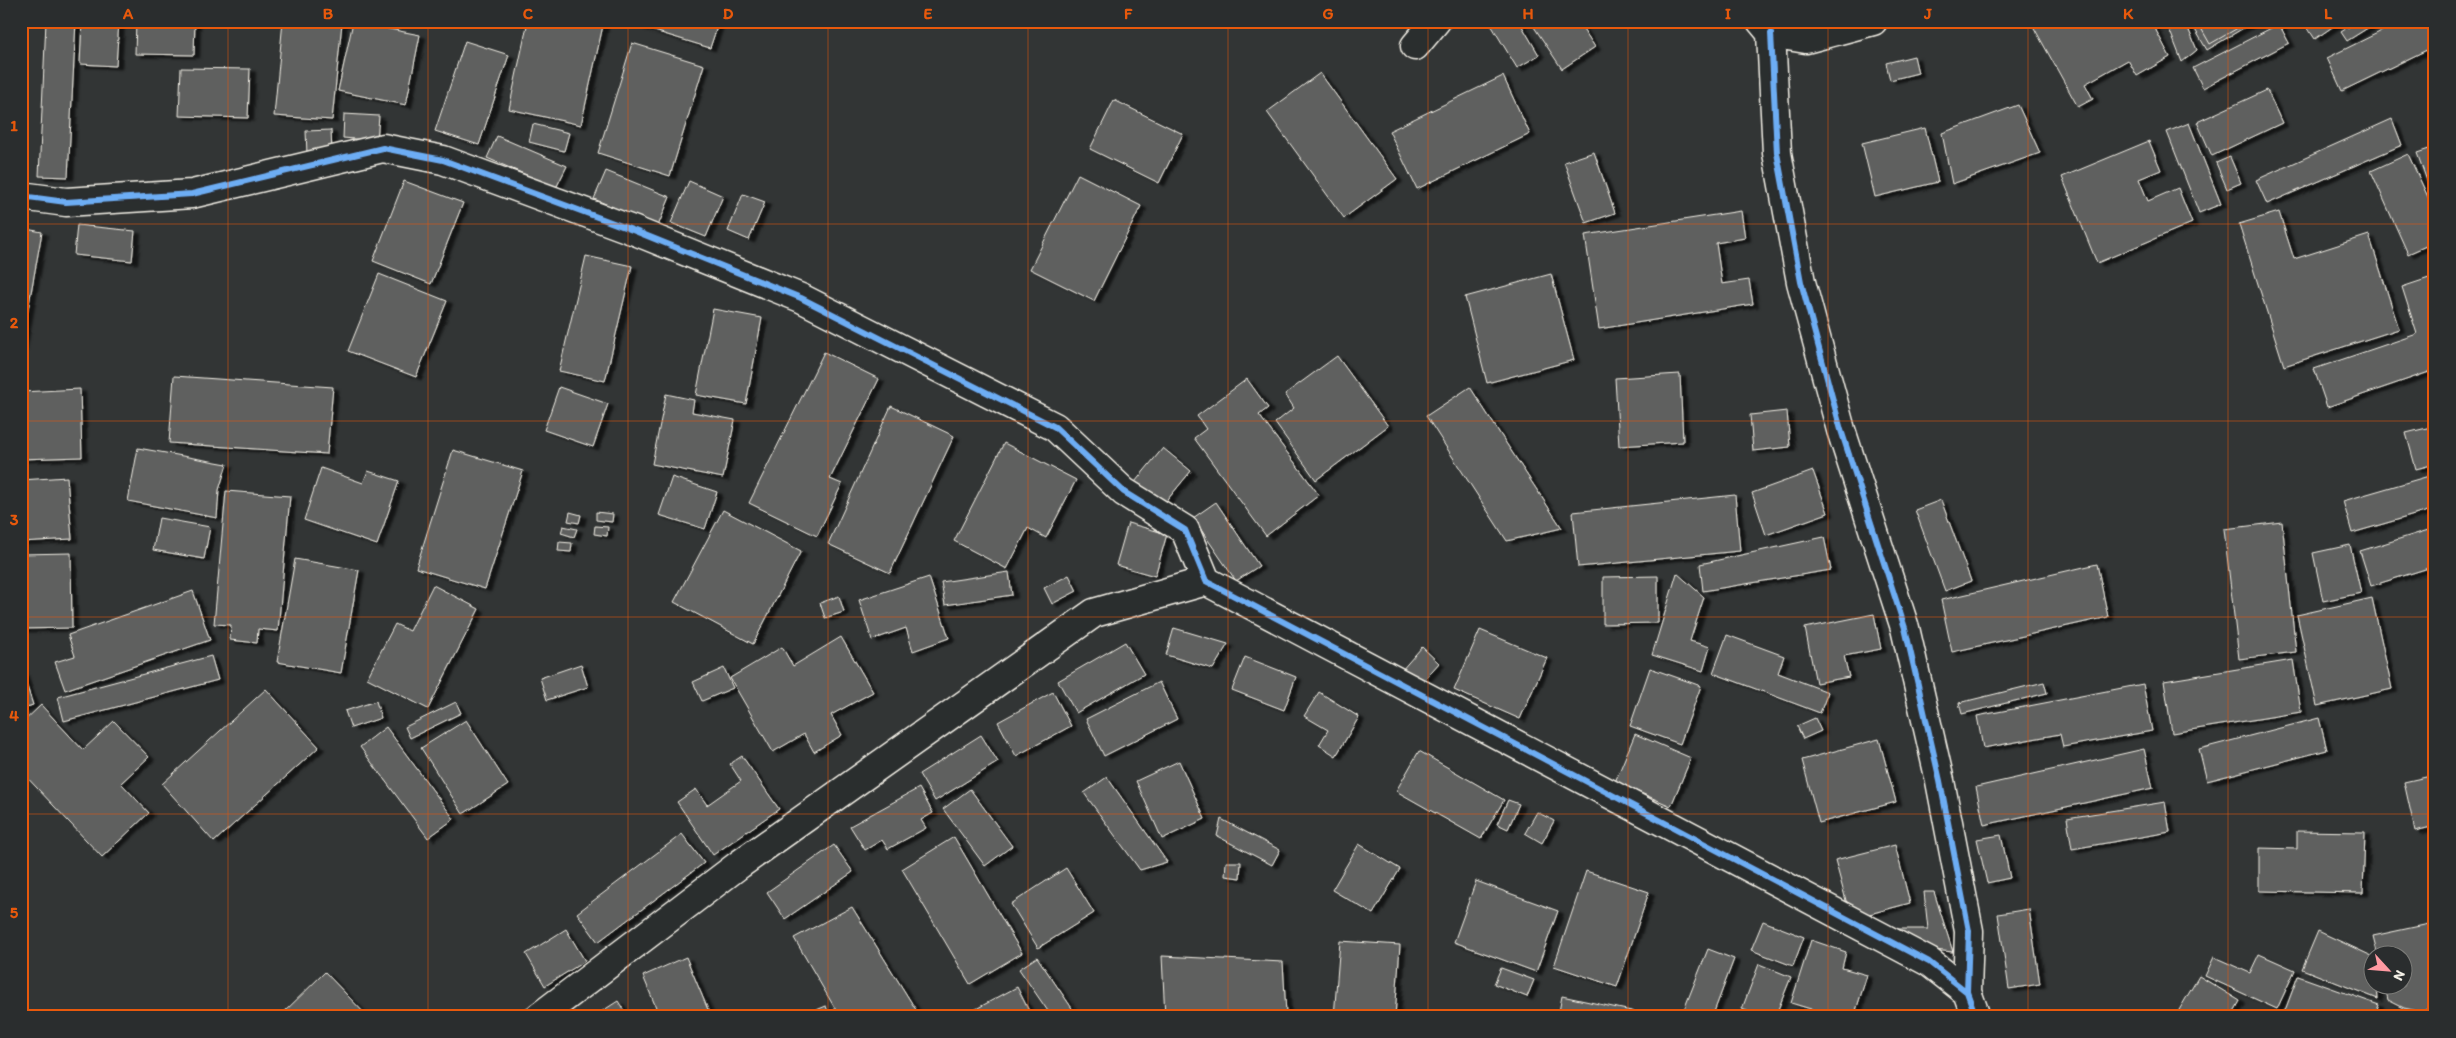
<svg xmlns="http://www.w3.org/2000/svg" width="2456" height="1038" font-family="Itim,sans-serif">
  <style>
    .building { fill: #5f605f; stroke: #f4f1e8; filter: url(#shadow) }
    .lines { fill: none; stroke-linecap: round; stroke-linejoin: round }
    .minor-casing { stroke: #f4f1e8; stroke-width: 31 }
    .minor { stroke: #2a2d2e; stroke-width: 28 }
    .cycleway-casing { stroke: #2a2d2e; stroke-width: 9 }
    .cycleway { stroke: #6dadf4; stroke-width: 6 }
    .grid { fill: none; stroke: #e8590c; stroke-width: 1; stroke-opacity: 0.55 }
    .neatline { fill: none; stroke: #e8590c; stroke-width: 2 }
    .grid-label { font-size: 16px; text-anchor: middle; font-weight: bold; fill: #e8590c }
  </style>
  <defs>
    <filter id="shadow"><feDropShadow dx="5.5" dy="3" stdDeviation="1" flood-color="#0009"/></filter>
  </defs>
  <rect width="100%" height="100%" fill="#323535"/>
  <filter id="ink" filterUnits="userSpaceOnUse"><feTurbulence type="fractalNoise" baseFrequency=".02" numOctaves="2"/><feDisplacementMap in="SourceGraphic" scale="10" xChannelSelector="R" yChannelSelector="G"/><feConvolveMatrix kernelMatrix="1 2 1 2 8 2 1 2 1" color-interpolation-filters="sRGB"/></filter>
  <g filter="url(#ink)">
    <path class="building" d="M46,21h30l-8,156 -29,-1z
      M82,21h37l-3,45 -36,-2z
      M136,21h59l-1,34 -59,-1z
      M283,21l59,2 -10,97 -58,-4z
      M528,21h76l-23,104 -72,-16z
      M639,21h80l-9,27 -72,-22z
      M1493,21h26l20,34 -22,13 -27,-45z
      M1530,21h48l17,26 -33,22z
      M2042,21h109l19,36 -33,19 -9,-16 -43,24 8,15 -15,8 -45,-81z
      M2166,21h19l12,29 -15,12z
      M2190,21h65l-48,29z
      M2197,21h53l-40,23z
      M2303,21h38l-26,18z
      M2358,21h21l-32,20 -6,-9z
      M2402,21h25l8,16v9l-93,45 -15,-33z
      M353,22l67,13 -14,70 -68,-14z
      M2279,24l10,19 -86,45 -10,-20z
      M465,41l44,14 -30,90 -44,-14z
      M632,43l72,22 -34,111 -72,-23z
      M1914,56l4,17 -28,7 -4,-17z
      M181,68l69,1 -2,49 -69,-2z
      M1320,73l77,106 -53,39 -77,-106z
      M1503,76l27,58 -113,55 -28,-58z
      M2267,90l15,33 -70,33 -15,-34z
      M1114,100l69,34 -24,49 -69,-34z
      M2018,105l22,48 -88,31 -10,-51z
      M344,114l35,2 -2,25 -34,-3z
      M2392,119l10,26 -135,59 -11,-24z
      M2189,123l32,81 -22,9 -32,-81z
      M533,124l36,9 -5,18 -35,-9z
      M1925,128l13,54 -63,15 -13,-54z
      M331,130l1,23 -25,1 -1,-23z
      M497,136l70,30 -11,22 -69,-30z
      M2149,141l12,29 -22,9 9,22 30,-13 14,35 -95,40 -35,-86z
      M2435,147v56l-18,-50z
      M1594,152l21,61 -29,10 -22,-61z
      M2408,154l27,58v30l-27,12 -37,-83z
      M2230,157l11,26 -14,6 -11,-26z
      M606,171l64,26 -12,29 -64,-27z
      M1078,174l63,32 -47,95 -64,-32z
      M404,181l59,22 -32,81 -58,-23z
      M689,181l34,15 -17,41 -35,-14z
      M743,194l22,8 -16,38 -21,-9z
      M1741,211l4,27 -29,5 6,41 27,-4 4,24 -154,25 -14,-94z
      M2279,212l15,47 75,-24 30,94 -115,37 -45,-142z
      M77,225l58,6 -3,30 -58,-6z
      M21,228l21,4 -21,116z
      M586,256l46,10 -27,115 -46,-10z
      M379,274l68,27 -31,76 -68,-26z
      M1551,274l23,86 -87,23 -22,-86z
      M2435,276v94l-108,37 -13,-38 103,-35 -15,-47z
      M713,309l49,9 -16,86 -50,-9z
      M824,352l55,27 -49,100 12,5 -25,52 -68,-33z
      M1337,356l51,70 -72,54 -41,-57 19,-15 -9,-14z
      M1680,374l3,68 -64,4 -4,-68z
      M174,376l159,11 -6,67 -158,-11z
      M1247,379l21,29 -9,7 60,80 -53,41 -72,-98 12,-9 -9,-13z
      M559,387l49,17 -15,43 -49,-17z
      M1470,387l34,53 58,88 -55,13 -81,-125z
      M80,389l2,68 -61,2v-67z
      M666,394l28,6 -2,12 43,8 -12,58 -71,-14z
      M891,406l63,30 -64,137 -62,-29z
      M1787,411l3,36 -37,4 -3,-36z
      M2435,426v38l-19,5 -10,-36z
      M1004,443l72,37 -30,58 -18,-10 -21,41 -53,-28z
      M138,448l89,16 -8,26 -2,28 -89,-17z
      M1163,448l28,23 -28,34 -28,-23z
      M453,450l70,21 -38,118 -69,-21z
      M321,468l42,15 5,-12 31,10 -22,64 -73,-25z
      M1813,471l15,42 -62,22 -14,-42z
      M2429,476l6,22v11l-83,24 -9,-32z
      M67,477l5,62 -51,3v-62z
      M672,477l45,15 -12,37 -46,-14z
      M226,491l64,5 -12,135 -20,-2 -1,14 -27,-3 1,-15 -17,-1z
      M1735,495l5,56 -162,16 -5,-55z
      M1941,500l30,81 -26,10 -30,-81z
      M1216,502l43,64 -23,15 -43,-63z
      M723,510l78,41 -48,93 -79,-42z
      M570,512l11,3 -2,8 -11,-2z
      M596,512l17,2 -1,8 -16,-2z
      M159,518l51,9 -6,32 -51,-9z
      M2282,522l14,130 -57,7 -15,-130z
      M1128,523l39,11 -12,42 -39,-11z
      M563,526l14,3 -3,8 -13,-4z
      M595,526l13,1 -1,9 -13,-2z
      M2435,528v38l-64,20 -11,-35z
      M1824,537l7,33 -128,21 -3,-27z
      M559,542l13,1 -1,9 -13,-1z
      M2350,545l11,48 -38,8 -10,-48z
      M71,553l1,75 -51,1v-75z
      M295,559l64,11 -18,103 -64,-11z
      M2097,564l11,53 -156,35 -11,-52z
      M1009,572l3,23 -67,10 -4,-23z
      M1677,573l27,24 -14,44 20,6 -7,24 -51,-16z
      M1069,575l8,16 -25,13 -8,-16z
      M1658,576v47l-55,1v-47z
      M929,577l20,61 -36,13 -7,-23 -34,12 -13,-40z
      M433,585l46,24 -51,100 -61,-31 28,-54 15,7z
      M193,591l17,49 -145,50 -10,-28 20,-6 -7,-21z
      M839,596l5,16 -19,6 -5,-15z
      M2372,598l20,91 -75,17 -20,-91z
      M1874,614l7,35 -37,7 5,21 -33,6 -11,-55z
      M1174,628l54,16 -15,25 -47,-14z
      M1480,630l67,28 -27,61 -66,-29z
      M1727,635l57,21 -6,17 50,19 -8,21 -107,-40z
      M841,637l32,55 -42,23 11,20 -28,17 -10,-18 -31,18 -43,-74 52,-31 11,19z
      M1125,642l19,32 -68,39 -18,-32z
      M1422,647l17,16 -21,24 -17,-16z
      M211,656l7,24 -154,41 -6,-24z
      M1245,657l51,20 -12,33 -52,-20z
      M2293,660l8,52 -129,21 -8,-52z
      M581,664l7,23 -41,13 -7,-22z
      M21,668l12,37 -12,4z
      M724,668l9,20 -31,13 -9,-19z
      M1650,668l51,18 -21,58 -50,-18z
      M1159,682l18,37 -73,37 -18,-37z
      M2044,682l3,11 -85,21 -3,-11z
      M2143,684l9,47 -89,16 -3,-13 -77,14 -6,-32z
      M266,689l53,58 -105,95 -52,-58z
      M1053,692l18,34 -55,30 -18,-34z
      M1319,692l40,25 -23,39 -17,-11 9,-15 -24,-14z
      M376,701l5,17 -30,10 -6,-17z
      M456,702l5,11 -51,25 -5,-11z
      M41,705l42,45 31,-29 35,36 -28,26 28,30 -47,44 -81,-86v-47z
      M1815,718l6,13 -18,8 -6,-13z
      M2319,718l8,32 -120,31 -8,-32z
      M466,720l42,65 -45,29 -42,-66z
      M386,727l68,92 -26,19 -68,-91z
      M1635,734l56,24 -20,48 -56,-24z
      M981,735l17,27 -63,39 -16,-27z
      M1879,739l17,63 -77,21 -17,-63z
      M2144,749l9,39 -169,37 -8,-38z
      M1419,751l85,49 -23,39 -85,-48z
      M742,756l37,53 -66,46 -36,-53 19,-13 11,16 34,-24 -11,-17z
      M1179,761l26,58 -43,20 -26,-58z
      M2435,775v51l-20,5 -11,-49z
      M1107,777l60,85 -27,8 -56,-77z
      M919,788l14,25 -12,7 5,8 -38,21 -6,-9 -17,10 -15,-24z
      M970,789l42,57 -27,20 -42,-57z
      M1508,800l11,4 -11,25 -11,-5z
      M2165,802l5,30 -98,17 -5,-31z
      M1537,812l17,9 -12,22 -17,-10z
      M1221,819l59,31 -8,15 -55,-29z
      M2297,831l68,1 -2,61 -104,-2v-43l38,1z
      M682,834l22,29 -106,79 -21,-29z
      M2001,835l9,43 -23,5 -10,-44z
      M954,837l68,116 -52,31 -68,-115z
      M1359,844l41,25 -27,45 -41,-24z
      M834,845l19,27 -68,47 -18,-27z
      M1895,845l15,58 -59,16 -16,-59z
      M1226,862h15l-1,16 -15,-2z
      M1066,868l28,45 -56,35 -27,-44z
      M1586,871l63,21 -32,95 -63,-21z
      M1476,881l82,30 -22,61 -82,-30z
      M1924,892h10l19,60 -38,-4 -25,-19h38z
      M852,907l66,106 -6,4h-72l-46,-79z
      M2029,909l11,75 -31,5 -11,-75z
      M1763,921l41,16 -11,29 -42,-16z
      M2429,924l6,28v52l-13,8 -18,-4 -16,-8 -3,-14h19v-30h-26l-5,-20z
      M566,929l19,32 -40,25 -19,-32z
      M2318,931l56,26v29h3l1,13 -76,-30z
      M1811,940l35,12 -4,16 25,7 -13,42h-17l-46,-14z
      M1340,941l60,4 -5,72h-61z
      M1708,949l26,10 -20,53 11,5h-44z
      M2259,954l36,16 -18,39 -72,-33 9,-19 36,16z
      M1162,956l121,6 3,52 -44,3h-77z
      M686,957l25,60h-51l-17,-41z
      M1037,957l41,60h-26l-33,-48z
      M1759,964l32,13 -16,40h-13l-20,-8z
      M1501,968l33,12 -7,17 -33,-13z
      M325,972l43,45h-89z
      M2199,976l41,25 -9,16h-56z
      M2298,976l81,29 -5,12h-79l-11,-4z
      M1017,987l15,30h-71z
      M1562,996l97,21h-101z
      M618,1001l10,16h-35z
      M826,1006l4,11h-30z"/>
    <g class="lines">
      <defs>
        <path id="minor" d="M1761,21l10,12 35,6 67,-18
          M1771,33l6,120 24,129 40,148 64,198 35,153 29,150 -2,61 9,25
          M1415,46l21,-25
          M21,196l45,6 126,-8 191,-46 60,12 192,71 166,67 254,129 69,65 61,38 21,51 723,381 38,30
          M539,1017l201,-153 354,-251 112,-32"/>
      </defs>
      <use href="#minor" class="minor-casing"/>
      <use href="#minor" class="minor"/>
      <defs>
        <path id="cycleway" d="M1771,33l6,120 24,129 40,148 64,198 35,153 29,150 -2,61 9,25
          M21,196l45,6 126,-8 191,-46 60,12 192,71 166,67 254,129 69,65 61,38 21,51 723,381 38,30"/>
      </defs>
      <use href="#cycleway" class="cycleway-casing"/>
      <use href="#cycleway" class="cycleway"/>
    </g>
  </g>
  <path class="grid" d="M228,21v996M428,21v996M628,21v996M828,21v996M1028,21v996M1228,21v996M1428,21v996M1628,21v996M1828,21v996M2028,21v996M2228,21v996M21,224h2414M21,421h2414M21,617h2414M21,814h2414"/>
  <rect width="2456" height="1038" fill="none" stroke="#2a2d2e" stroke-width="55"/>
  <g transform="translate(2388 970) rotate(116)"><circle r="24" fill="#2a2d2e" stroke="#7b7b78"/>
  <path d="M0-4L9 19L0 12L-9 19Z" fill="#ff9aa2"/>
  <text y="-8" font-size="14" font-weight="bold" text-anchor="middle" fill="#f4f1e8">N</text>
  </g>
  <rect x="28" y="28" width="2400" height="982" class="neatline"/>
  <g class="grid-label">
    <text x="128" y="19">A</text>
    <text x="328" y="19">B</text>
    <text x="528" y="19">C</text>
    <text x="728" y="19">D</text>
    <text x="928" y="19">E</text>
    <text x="1128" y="19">F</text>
    <text x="1328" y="19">G</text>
    <text x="1528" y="19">H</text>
    <text x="1728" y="19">I</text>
    <text x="1928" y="19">J</text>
    <text x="2128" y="19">K</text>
    <text x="2328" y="19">L</text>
    <text x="14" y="131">1</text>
    <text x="14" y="328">2</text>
    <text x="14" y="525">3</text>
    <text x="14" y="721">4</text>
    <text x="14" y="918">5</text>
  </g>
</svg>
